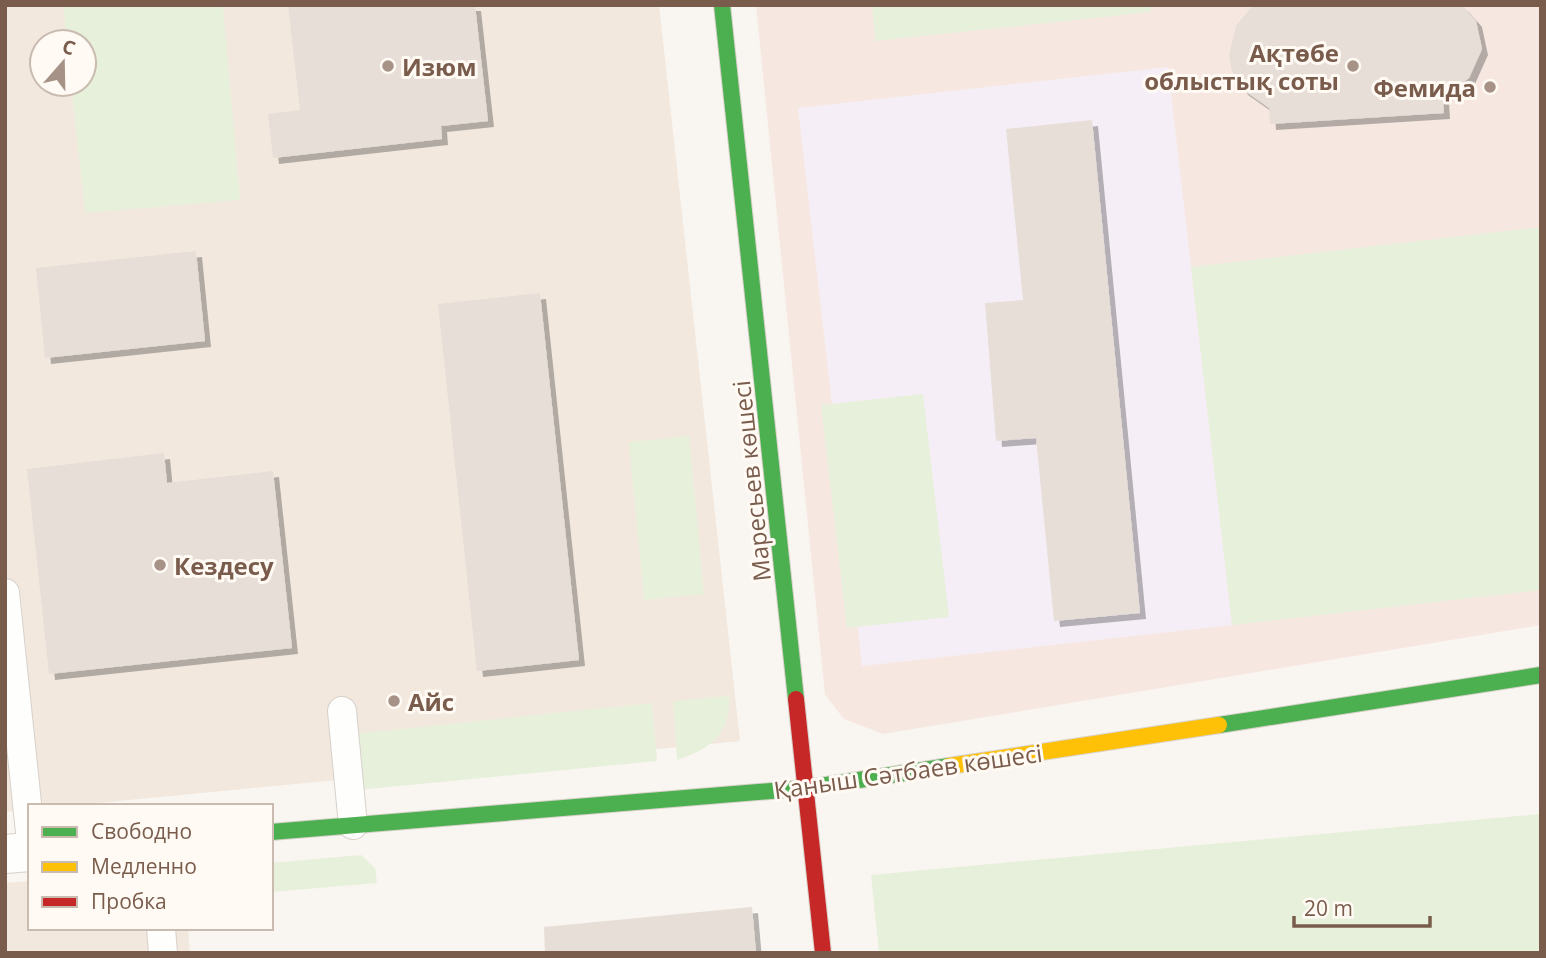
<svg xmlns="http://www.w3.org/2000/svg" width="1546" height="958" font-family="'Open Sans',sans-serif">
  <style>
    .residential { fill: #f2e8de; fill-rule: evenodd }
    .commercial { fill: #f6e8e1 }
    .education { fill: #f6eef6 }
    .green { fill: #e7f0db }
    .building { fill: #e6ded7; filter: url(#shadow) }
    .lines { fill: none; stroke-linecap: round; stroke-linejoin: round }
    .lane-casing { stroke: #d7d1cb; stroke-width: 30 }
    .street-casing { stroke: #d7d1cb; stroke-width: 40 }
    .fast-casing { stroke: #d9d2cb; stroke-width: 18 }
    .slow-casing { stroke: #d9d2cb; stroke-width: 18 }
    .jam-casing { stroke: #d9d2cb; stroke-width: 18 }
    .lane { stroke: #fefefd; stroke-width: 28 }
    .street { stroke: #fefefd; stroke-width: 38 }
    .fast { stroke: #4caf50; stroke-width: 16 }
    .slow { stroke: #ffc107; stroke-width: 16 }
    .jam { stroke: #c62828; stroke-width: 16 }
    .poi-dot { fill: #a69286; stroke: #fffaf3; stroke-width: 2.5 }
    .labels { text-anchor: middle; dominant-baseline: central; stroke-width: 6; stroke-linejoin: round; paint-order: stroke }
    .poi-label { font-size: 24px; font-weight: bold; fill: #7a5c4d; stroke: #fffaf3; text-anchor: start }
    .street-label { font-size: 24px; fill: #7a5c4d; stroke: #fffaf3 }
  </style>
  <defs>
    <filter id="shadow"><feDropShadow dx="6" dy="6" stdDeviation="0" flood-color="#0004"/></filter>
  </defs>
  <rect width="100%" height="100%" fill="#f9f5f0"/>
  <path class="residential" d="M5,5h654l81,736 -673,65h-37v3l-25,3zM42,42h42v42h-42z
    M30,881v47h158l2,25h-185v-70z"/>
  <path class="commercial" d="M756,5h785v620l-658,109 -39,-15 -19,-24z"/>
  <path class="education" d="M1168,67l64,558 -370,41 -64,-558z"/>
  <path class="green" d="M63,5h160l17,195 -155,13 -14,-129h13v-42h-17z
    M872,5h278l1,7 -276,29z
    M1541,227v363l-309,35 -41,-358z
    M923,394l26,223 -102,11 -26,-223z
    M689,436l15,158 -60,6 -15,-158z
    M729,696c2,37 -18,53 -52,64l-4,-59z
    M652,703l5,58 -300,29 -5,-56z
    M1541,814v139h-662l-8,-78z
    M361,855l14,13 2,15 -106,9v-29z"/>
  <path class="building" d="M288,5h187l13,116 -47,5 1,13 -169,19 -5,-44 32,-4z
    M1253,5h209l14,16 6,28 -13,29 -26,19 1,16 -174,11 -1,-16 -27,-19 -10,-18 -3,-16 7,-29z
    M1092,120l48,493 -86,8 -18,-183 -40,3 -11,-138 38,-3 -17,-171z
    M196,251l9,90 -160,17 -9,-90z
    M540,293l39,367 -102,11 -39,-367z
    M164,453l3,30 106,-12 19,177 -243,26 -22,-205z
    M752,907l4,46h-211l-1,-26z"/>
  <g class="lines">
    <defs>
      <path id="lane" d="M5,593l25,239
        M342,711l11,114
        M161,928l2,25"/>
      <path id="street" d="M5,854l25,-2"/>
      <path id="fast" d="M722,5l74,694
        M1219,725l322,-50
        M271,832l536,-44 142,-22"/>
      <path id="slow" d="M949,766l270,-41"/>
      <path id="jam" d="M796,699l27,254"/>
    </defs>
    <use href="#lane" class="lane-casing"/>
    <use href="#street" class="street-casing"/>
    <use href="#fast" class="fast-casing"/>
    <use href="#slow" class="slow-casing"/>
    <use href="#jam" class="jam-casing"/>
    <use href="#lane" class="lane"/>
    <use href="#street" class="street"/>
    <use href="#fast" class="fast"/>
    <use href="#slow" class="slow"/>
    <use href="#jam" class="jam"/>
  </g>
  <g class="poi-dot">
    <circle cx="388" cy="66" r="7"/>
    <circle cx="1353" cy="66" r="7"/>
    <circle cx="1490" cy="87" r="7"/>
    <circle cx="160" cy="565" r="7"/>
    <circle cx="394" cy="701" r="7"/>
  </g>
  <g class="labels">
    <g class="poi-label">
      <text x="1339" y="52" text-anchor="end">Ақтөбе<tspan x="1339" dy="28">облыстық соты</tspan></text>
      <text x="402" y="66">Изюм</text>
      <text x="1476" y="87" text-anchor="end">Фемида</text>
      <text x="174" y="565">Кездесу</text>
      <text x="408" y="701">Айс</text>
    </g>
    <g class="street-label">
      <text transform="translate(751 481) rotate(-96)">Маресьев көшесі</text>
      <text transform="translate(908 771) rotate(-8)">Қаныш Сәтбаев көшесі</text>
    </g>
  </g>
  <rect width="1546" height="958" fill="none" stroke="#7a5c4d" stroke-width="14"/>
  <rect x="28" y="804" width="245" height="126" fill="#fffaf3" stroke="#cabbb1" stroke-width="2"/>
  <rect x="42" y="827" width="35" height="10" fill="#4caf50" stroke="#cabbb1" stroke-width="2"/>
  <text x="91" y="839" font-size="21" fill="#7a5c4d">Свободно</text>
  <rect x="42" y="862" width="35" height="10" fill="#ffc107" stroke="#cabbb1" stroke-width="2"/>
  <text x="91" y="874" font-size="21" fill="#7a5c4d">Медленно</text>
  <rect x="42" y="897" width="35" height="10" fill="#c62828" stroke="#cabbb1" stroke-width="2"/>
  <text x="91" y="909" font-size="21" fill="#7a5c4d">Пробка</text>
  <g transform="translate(63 63) rotate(20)"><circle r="33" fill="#fffaf3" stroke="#cabbb1" stroke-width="2"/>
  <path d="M0-5L12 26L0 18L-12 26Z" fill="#a69286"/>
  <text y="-10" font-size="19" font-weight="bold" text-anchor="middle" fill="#7a5c4d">С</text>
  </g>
  <path d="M1294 916v10h136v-10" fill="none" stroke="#7a5c4d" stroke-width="3.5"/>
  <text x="1304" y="916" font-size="21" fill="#7a5c4d" stroke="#fffaf3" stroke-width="5" paint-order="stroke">20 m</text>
</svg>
